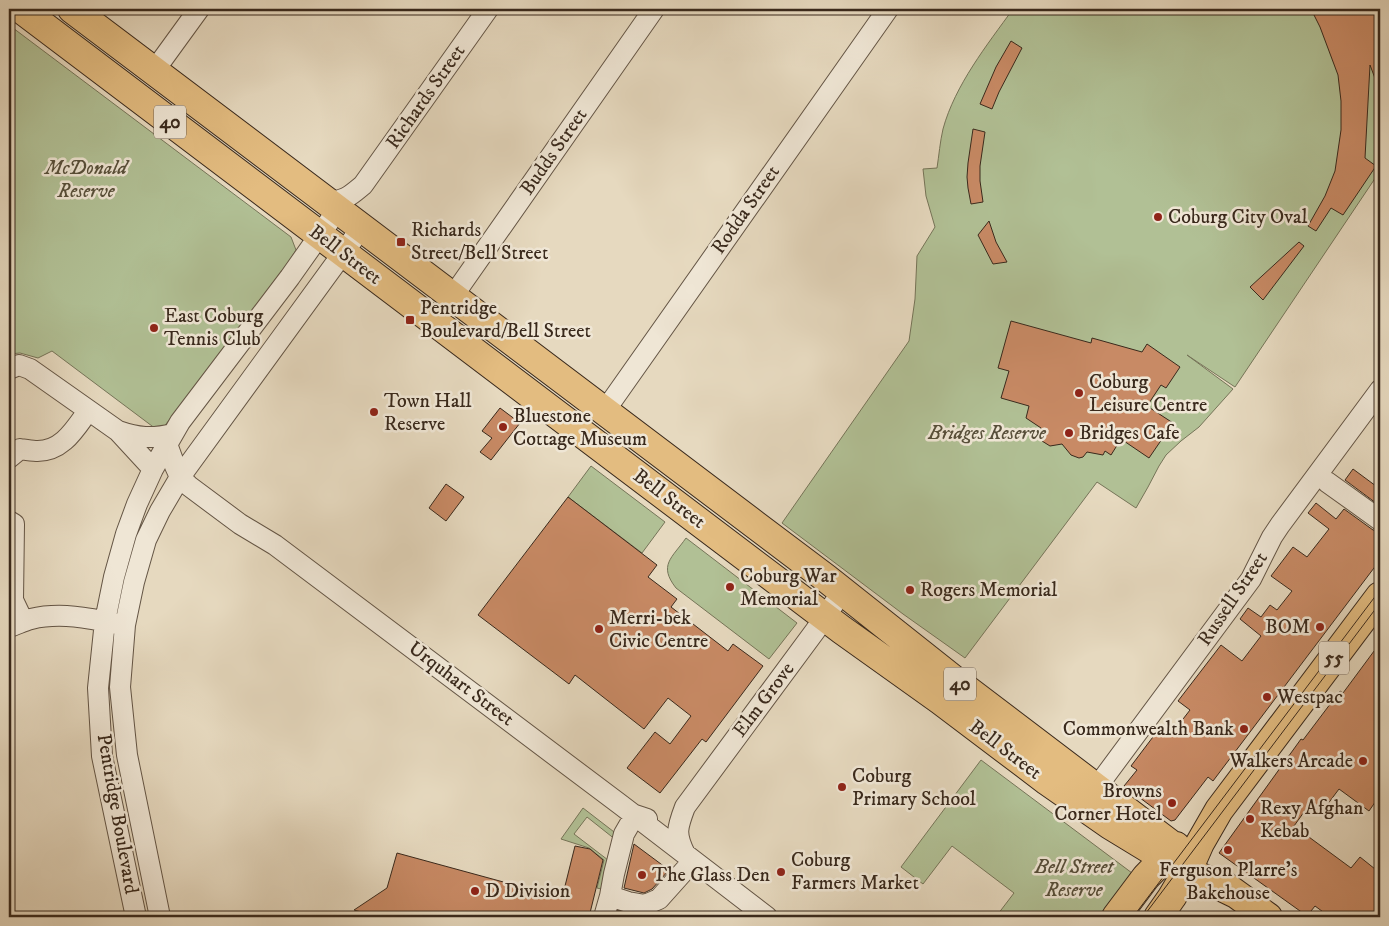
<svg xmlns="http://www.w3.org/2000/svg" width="1389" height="926" font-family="'IM FELL DW Pica',serif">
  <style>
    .green { fill: #b1c095; stroke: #757458 }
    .building { fill: #c88a65; stroke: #39291c }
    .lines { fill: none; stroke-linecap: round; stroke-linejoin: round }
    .minor-casing { stroke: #645545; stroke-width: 22 }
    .highway-casing { stroke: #39291c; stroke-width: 30 }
    .minor { stroke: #efe6d5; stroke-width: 20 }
    .highway { stroke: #e3bc80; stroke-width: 28 }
    .tram { stroke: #39291c; stroke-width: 1 }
    .poi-dot { fill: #8f2418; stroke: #efe6d5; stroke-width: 2 }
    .labels { text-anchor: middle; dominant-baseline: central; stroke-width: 5; stroke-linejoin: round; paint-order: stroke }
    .shield { fill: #efe6d5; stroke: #706254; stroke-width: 1 }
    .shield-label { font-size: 19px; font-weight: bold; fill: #39291c }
    .street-label { font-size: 20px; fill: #39291c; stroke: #efe6d5 }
    .park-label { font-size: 20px; font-style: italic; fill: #574f3a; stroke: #efe6d5 }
    .poi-label { font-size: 20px; fill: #39291c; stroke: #efe6d5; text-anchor: start }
  </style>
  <rect width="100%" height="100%" fill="#e6d9bf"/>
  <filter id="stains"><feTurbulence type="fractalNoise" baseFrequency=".004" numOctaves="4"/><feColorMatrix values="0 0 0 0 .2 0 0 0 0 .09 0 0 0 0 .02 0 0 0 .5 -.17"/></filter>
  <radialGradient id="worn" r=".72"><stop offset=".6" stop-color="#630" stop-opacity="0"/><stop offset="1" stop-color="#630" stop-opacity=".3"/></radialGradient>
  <path class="green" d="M1013,9h367v162l-145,216 -48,-32 46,34 -34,38 -18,14 -15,14 -7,11 -11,21 -12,21 -39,-26 -132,176 -62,-44 -121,-91 127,-182 6,-42 2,-43 18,-29 -9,-31 -3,-27 14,-1c2,-13 3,-26 6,-39 12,-44 44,-84 70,-120z
    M9,25l282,212 5,13 -6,10 -130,172 -108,-81 -14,7 -18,-5 -11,1z
    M591,466l74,56 -23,31 -74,-56z
    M686,538l111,85 -28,36 -93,-71c-18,-23 -4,-30 10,-50z
    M981,760l151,113 -34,44h-95l-5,-3 16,-21 -62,-47 -29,38 -22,-17z
    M583,808l35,27 -2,5 -29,-23 -13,17 34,26 -7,29 -4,-1 7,-28 -15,-12 -28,-9z"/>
  <path class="building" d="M1311,9h69v80h-1l-9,-24 -5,93 11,8 -33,49 -12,-7 -15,23 -8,-5 17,-30 10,-25 6,-41v-29l-3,-26 -18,-48z
    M1011,41l11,7 -23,44 -7,17 -12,-5 16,-37z
    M973,129l12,3 -5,34v15l3,21 -12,2 -3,-16 -1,-11 1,-14z
    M989,221l7,21 11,20 -14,2 -15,-29z
    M1299,242l5,4 -41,54 -13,-13z
    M1011,321l80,22 1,-5 50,14 5,-8 33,23 -14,21 -5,-3 -14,21 26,17 -24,35 -28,-19 -10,16 -6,-4 -2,4 -16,-3 -4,5 -4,1 -8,-3 -9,-11 -12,2 -8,-5 -1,-13 -15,-10 3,-12 -28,-8 8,-27 -11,-3z
    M500,408l20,15 -29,37 -11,-8 12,-14 -10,-7z
    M1353,469l27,20v17l-35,-26z
    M446,484l18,13 -18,24 -17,-13z
    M568,497l89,68 -9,12 29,22 -6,8 57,44 5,-7 30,22 -57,76 -4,-3 -42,54 -33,-25 28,-36 15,12 21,-28 -23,-18 -24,31 -69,-54 -6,9 -91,-69z
    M1316,503l20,16 8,-10 29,21 7,2v28l-167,221 -5,-4 -33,43 -4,1 -47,-35 13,-16 -6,-4 31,-41 11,7 17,-22 -12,-9 43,-56 21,16 19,-25 -21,-17 8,-11 13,9 9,-12 7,5 15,-19 -21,-15 22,-29 14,10 22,-28 -21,-16z
    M1380,643v152l-11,16 -30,-22 -18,24 -12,-8 -15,21 57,42 9,-11 20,16v44h-50l-15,-11 -8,10 -88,-63 82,-114 2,1 37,-49 3,2z
    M634,844l35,26 -17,19 -8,4 -20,-5z
    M575,846l15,3 13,11 -14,57h-210l-25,-7 33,-22 10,-35 165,45z"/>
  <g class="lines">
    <defs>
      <path id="minor" d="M154,71l45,-62
        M328,201c16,1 23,-6 35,-16l125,-176
        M453,296l201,-287
        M9,369l10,-4 11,4 88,62 35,38
        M604,412l284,-403
        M118,431c20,7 34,8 55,3
        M167,444l8,22 5,11 9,9 51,38 35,21 346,260 146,112
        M9,458l11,-9c6,1 11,2 16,2 26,1 39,-22 52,-40
        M1327,482l53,38
        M9,521l5,3 -1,76 10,21
        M9,627c7,-2 14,-6 22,-8 29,-7 58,-1 87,5
        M1088,799l163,-220 21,-42 8,-12 100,-135
        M647,819l-12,-4 -11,19 -10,40 -4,22 18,6 17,3 14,-6 34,-38
        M685,854c-10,-20 -8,-26 0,-47l130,-176 27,-39
        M136,917l-34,-161 -4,-68 7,-67 9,-44 12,-43 11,-30 16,-35 27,-47 110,-145 48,-68
        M160,917l-33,-162 -7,-68 5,-62 9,-43 12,-42 14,-29 20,-34 182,-250
        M604,917l6,-21"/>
      <path id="highway" d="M21,9l821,621 98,70 107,81 63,44 64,39 62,30
        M72,9l755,570 126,100 216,164
        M1221,883l47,34
        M1116,917l30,-40 30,-31
        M1158,917l14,-20 16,-27 12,-27 19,-33 161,-214"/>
    </defs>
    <use href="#minor" class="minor-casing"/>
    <use href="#highway" class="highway-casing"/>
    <use href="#minor" class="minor"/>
    <use href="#highway" class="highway"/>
    <path class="tram" d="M1133,917l247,-327
      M1143,917l237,-314"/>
  </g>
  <g class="poi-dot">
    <circle cx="1158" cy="217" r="5"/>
    <rect x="396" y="237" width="10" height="10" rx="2.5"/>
    <rect x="405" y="315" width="10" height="10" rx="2.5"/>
    <circle cx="154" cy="328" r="5"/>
    <circle cx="1079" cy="393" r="5"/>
    <circle cx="374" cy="412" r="5"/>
    <circle cx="503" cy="427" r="5"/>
    <circle cx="1069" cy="433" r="5"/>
    <circle cx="730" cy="587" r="5"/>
    <circle cx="910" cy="590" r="5"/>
    <circle cx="1320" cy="627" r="5"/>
    <circle cx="599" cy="629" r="5"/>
    <circle cx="1267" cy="697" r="5"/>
    <circle cx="1244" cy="729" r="5"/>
    <circle cx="1363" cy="761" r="5"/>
    <circle cx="842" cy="787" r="5"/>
    <circle cx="1172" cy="803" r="5"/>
    <circle cx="1250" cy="819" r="5"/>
    <circle cx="1228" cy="850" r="5"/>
    <circle cx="781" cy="872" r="5"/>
    <circle cx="642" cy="875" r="5"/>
    <circle cx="475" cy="891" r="5"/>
  </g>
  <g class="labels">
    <g class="shield">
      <rect x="154" y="105.5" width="32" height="33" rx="4"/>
      <rect x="1319" y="641.5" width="30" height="33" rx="4"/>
      <rect x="944" y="667.5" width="32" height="33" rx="4"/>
    </g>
    <g class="shield-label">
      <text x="170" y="122">40</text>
      <text x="1334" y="658">55</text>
      <text x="960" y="684">40</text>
    </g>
    <g class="street-label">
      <text transform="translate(426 97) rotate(-55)">Richards Street</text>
      <text transform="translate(554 152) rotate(-55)">Budds Street</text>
      <text transform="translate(746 210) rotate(-55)">Rodda Street</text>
      <text transform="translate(345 255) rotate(37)">Bell Street</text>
      <text transform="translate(669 499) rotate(37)">Bell Street</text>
      <text transform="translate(1233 599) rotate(-56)">Russell Street</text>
      <text transform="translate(461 684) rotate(37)">Urquhart Street</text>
      <text transform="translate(764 700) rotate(-53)">Elm Grove</text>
      <text transform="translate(1005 750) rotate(37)">Bell Street</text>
      <text transform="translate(117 814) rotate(80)">Pentridge Boulevard</text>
    </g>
    <g class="park-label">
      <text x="86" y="168">McDonald<tspan x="86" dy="23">Reserve</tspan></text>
      <text x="987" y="433">Bridges Reserve</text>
      <text x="1074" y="867">Bell Street<tspan x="1074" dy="23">Reserve</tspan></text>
    </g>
    <g class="poi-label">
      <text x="1168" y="217">Coburg City Oval</text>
      <text x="411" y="230">Richards<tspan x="411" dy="23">Street/Bell Street</tspan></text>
      <text x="420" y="308">Pentridge<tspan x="420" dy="23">Boulevard/Bell Street</tspan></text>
      <text x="164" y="316">East Coburg<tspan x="164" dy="23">Tennis Club</tspan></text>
      <text x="1089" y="382">Coburg<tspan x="1089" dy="23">Leisure Centre</tspan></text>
      <text x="384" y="401">Town Hall<tspan x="384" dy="23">Reserve</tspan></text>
      <text x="513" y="416">Bluestone<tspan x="513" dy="23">Cottage Museum</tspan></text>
      <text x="1079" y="433">Bridges Cafe</text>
      <text x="740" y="576">Coburg War<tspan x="740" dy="23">Memorial</tspan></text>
      <text x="920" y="590">Rogers Memorial</text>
      <text x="609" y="618">Merri-bek<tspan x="609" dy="23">Civic Centre</tspan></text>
      <text x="1310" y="627" text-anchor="end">BOM</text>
      <text x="1277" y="697">Westpac</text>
      <text x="1234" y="729" text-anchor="end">Commonwealth Bank</text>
      <text x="1353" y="761" text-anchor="end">Walkers Arcade</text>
      <text x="852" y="776">Coburg<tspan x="852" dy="23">Primary School</tspan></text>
      <text x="1162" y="791" text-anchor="end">Browns<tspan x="1162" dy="23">Corner Hotel</tspan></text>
      <text x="1260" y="808">Rexy Afghan<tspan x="1260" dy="23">Kebab</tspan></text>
      <text x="791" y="860">Coburg<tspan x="791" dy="23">Farmers Market</tspan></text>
      <text x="1228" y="870" text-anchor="middle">Ferguson Plarre's<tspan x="1228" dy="23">Bakehouse</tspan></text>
      <text x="652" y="875">The Glass Den</text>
      <text x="485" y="891">D Division</text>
    </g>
  </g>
  <rect width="1389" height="926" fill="none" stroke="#e6d9bf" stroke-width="30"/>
  <rect x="10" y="10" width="1369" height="906" fill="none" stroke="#39291c" stroke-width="2.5"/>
  <rect x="15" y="15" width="1359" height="896" fill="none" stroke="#39291c"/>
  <rect width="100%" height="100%" filter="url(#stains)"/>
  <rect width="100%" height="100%" fill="url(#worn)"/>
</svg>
